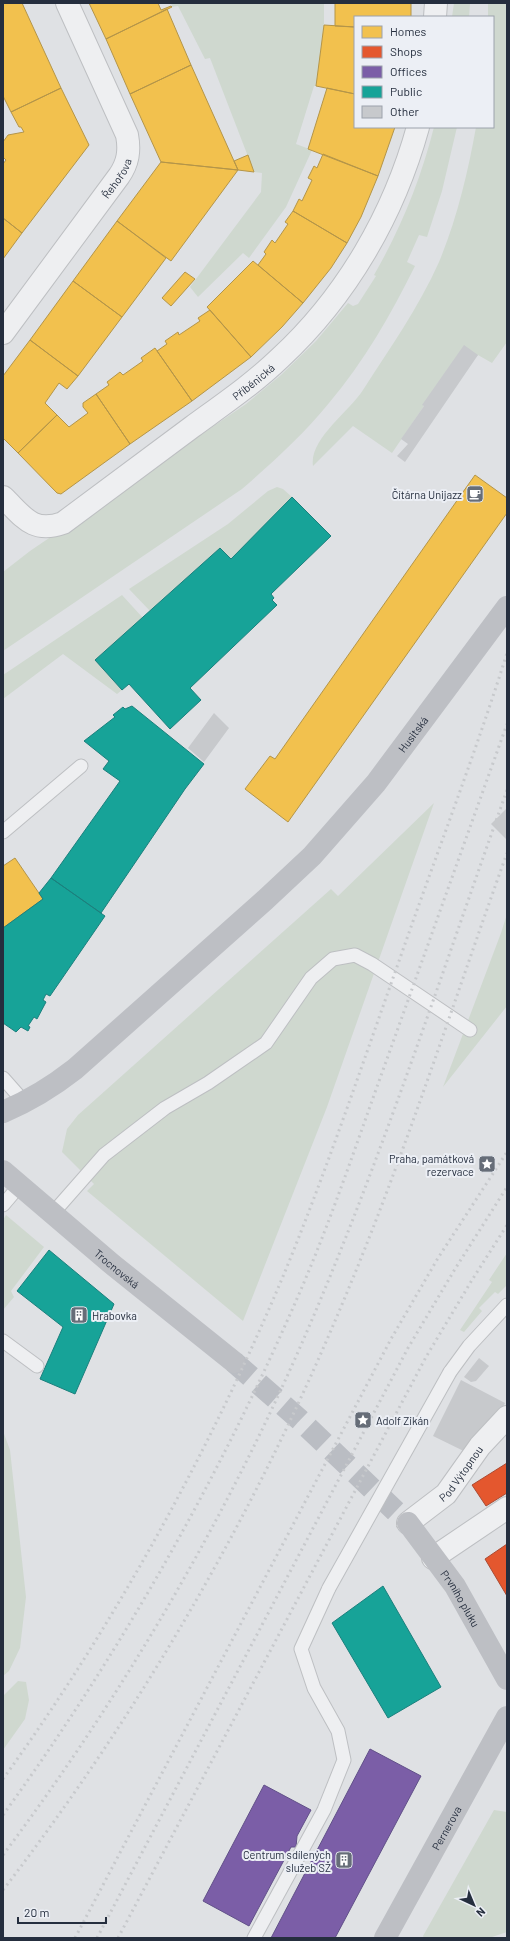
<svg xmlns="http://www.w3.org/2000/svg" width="510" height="1941" font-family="Barlow,sans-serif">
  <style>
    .green { fill: #cfd8cf }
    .homes { fill: #f2c14e; stroke: #b49549 }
    .shops { fill: #e4572e; stroke: #ab4b33 }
    .offices { fill: #7b5ea7; stroke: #615088 }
    .public { fill: #17a398; stroke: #1b807d }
    .building { fill: #c7c9cc }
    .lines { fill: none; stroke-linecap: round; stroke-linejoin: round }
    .secondary-tunnel { stroke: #babdc3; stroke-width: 22; stroke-dasharray: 22 11; stroke-linecap: butt }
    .lane-casing { stroke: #bdbfc2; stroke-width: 15 }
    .street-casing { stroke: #bdbfc2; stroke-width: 24 }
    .lane { stroke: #eeeff1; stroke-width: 13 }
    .street { stroke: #eeeff1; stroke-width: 22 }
    .secondary { stroke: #bdbfc4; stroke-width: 22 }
    .rail { stroke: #c7c9cc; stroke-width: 3; stroke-dasharray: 2 4; stroke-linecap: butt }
    .lane-bridge-casing { stroke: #bdbfc2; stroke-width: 15; stroke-linecap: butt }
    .lane-bridge { stroke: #eeeff1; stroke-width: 13 }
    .labels { text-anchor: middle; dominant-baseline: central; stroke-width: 4; stroke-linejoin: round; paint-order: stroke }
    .street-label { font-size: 11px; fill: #252e3e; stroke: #eceff5 }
    .poi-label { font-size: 11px; fill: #252e3e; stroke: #eceff5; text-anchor: end }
  </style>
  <rect width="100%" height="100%" fill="#dfe1e4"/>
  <path class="green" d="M171,3h153v22l-8,61h-2l-18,58 16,6 -26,57 -37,51 -6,-5 -45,44 -8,-10 71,-95 1,-19 -8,-1 -44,-114 -5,1 -27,-53 -6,1z
    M454,3l16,1 -1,13h-17z
    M488,3h19v339l-15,21 -14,-8 -55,50 1,1 -32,47 -39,-27 -40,40c-4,-27 36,-54 50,-76 27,-42 56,-83 76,-128 18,-43 29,-90 37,-135h17v-110h-5z
    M434,127h23l-15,64 -15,46 -8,-2 -12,27 8,4c-24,48 -51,96 -86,137 -26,32 -56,59 -87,86l-239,162v-79l27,-21 216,-147 35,-29 35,-34 32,-38 5,3 5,-2 18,-28 -2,-1c27,-47 47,-96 60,-148z
    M277,487l6,2 9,8 -61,62 -11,-11 -70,63 -21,-22 99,-65 40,-33z
    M122,595l21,23 -48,42 27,30 -5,4 -54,-40 -60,45v-24z
    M434,803l-107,304 -84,214 -156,-130 7,-7 -32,-32 5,-23 11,-14 253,-226 7,7z
    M507,914v92l-64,81 58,-154z
    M6,1215l38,32 -33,44 3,6 -11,13v-90z
    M507,1253v32l-9,9 -3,-2 -16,16 3,3 -18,21 -4,-2 32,-48 -3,-2z
    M3,1431l7,19 16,147 -6,51 -11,23 -6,5z
    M18,1681l8,1 3,18 -4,19 -22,31v-54z
    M494,1810l13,2v120l-18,6h-65l-1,-2z"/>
  <path class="homes" d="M3,3h19l39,85 -50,24 -8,-16z
    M89,3h69l3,7 10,-4 1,1 -66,32z
    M335,3h76v14h-56v10l-20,-1z
    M167,9l24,56 -61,29 -24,-55z
    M324,25l31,2v67l-39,-8z
    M191,65l43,96 4,9 -77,-8 -31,-68z
    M61,88l28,57 -67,88 -19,-15v-54l3,-4 -3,-3v-15l5,-7 16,-3 -3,-5h-2l-8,-15z
    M327,88l28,6v33h40l-17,49 -70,-27z
    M323,154l55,22 -17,41 -14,26 -54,-32 6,-12 3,2 10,-21 -4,-2 6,-12 3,2z
    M248,155l6,17 -16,-2 -4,-9z
    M161,162l77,8 -67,91 -54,-40z
    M293,211l54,32 -16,25 -28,35 -45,-38 8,-11 -2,-2 8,-12 3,3 13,-19 -3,-2z
    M3,218l19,15 -19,26z
    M117,221l49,37 -44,59 -49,-36z
    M253,261l50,42 -21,24 -31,30 -44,-50z
    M185,272l10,7 -24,27 -9,-8z
    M73,281l49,36 -44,59 -48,-36z
    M210,310l41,47 -59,44 -35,-50 10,-7 -2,-3 13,-9 1,3 21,-14 -2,-3z
    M30,340l48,36 -11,13 -8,-6 -14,20 12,12 -39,38 -15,-15v-62z
    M155,348l37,53 -62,43 -34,-50 13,-9 -2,-3 13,-10 3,3 20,-14 -2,-3z
    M96,394l34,50 -69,50 -4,-1 -39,-40 39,-38 12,12 19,-14 -5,-6v-4z
    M475,475l32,23v15l-219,309 -43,-33 25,-33 5,3z
    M15,858l28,41 -40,29v-62z"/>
  <path class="shops" d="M507,1463v30l-21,13 -14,-21z
    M507,1544v52l-22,-37z"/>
  <path class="offices" d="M370,1749l51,27 -86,162h-64z
    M264,1785l47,25 -14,26 -1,11h-5l-42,79 -46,-25z"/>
  <path class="public" d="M292,497l39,39 -60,58 3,4 -2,2 5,5 -87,83 11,12 -31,29 -41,-45 -7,6 -27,-30 125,-112 11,11z
    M132,706l72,58 -19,25 -84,124 -50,-35 69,-97 -17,-12 6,-8 -25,-20 31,-24 -2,-2 10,-8 2,2z
    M51,878l54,38 -55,80 -4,-2 -3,6 3,2 -9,17 -3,-2 -6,9 2,1 -2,4 -7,-4 -5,5 -13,-9v-95l40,-29 -4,-6z
    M49,1250l65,54 -39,90 -35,-15 23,-52 -46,-36z
    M383,1586l58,101 -53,31 -56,-95z"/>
  <path class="building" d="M464,345l14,10 -73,107 -8,-6 11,-12 -7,-5 23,-33 -2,-1z
    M214,713l15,15 -25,34 -16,-14z
    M507,808v32l-16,-16z
    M479,1358l10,8 -13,15 -5,1 -7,-5z
    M461,1380l44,23 -27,55 -45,-22z"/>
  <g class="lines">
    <path class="secondary-tunnel" d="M234,1362l66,58 108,103"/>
    <defs>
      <path id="lane" d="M3,832l78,-66
        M3,1078l22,25
        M3,1205l17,-20
        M53,1213l51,-58 61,-47 43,-25 58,-40 45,-65 22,-19 22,-4 17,9 98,66
        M3,1341l34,25
        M450,1372l19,-26 38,-41
        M254,1938l70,-128 20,-50 -6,-29 -24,-43 -13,-39 28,-61"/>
      <g id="street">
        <path d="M435,17l1,-14"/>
        <path id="s1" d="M3,333l116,-157c9,-13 11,-25 8,-41l-60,-132"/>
        <path id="s2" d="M3,497c20,19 29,37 60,26 43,-32 86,-64 129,-96 30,-22 61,-43 88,-69 67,-62 114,-144 138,-231"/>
        <path id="s3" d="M408,1523l38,-29 34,-48 27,-29"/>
        <path d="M433,1558l74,-50"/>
      </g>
    </defs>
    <use href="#lane" class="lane-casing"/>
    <use href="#street" class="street-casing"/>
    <use href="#lane" class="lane"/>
    <use href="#street" class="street"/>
    <g class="secondary">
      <path id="s4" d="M3,1112c26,-11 49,-25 72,-43l190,-169 47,-44 64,-73 131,-176"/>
      <path id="s5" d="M3,1171l110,94 121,97"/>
      <path id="s6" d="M408,1523l47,63 52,93"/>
      <path id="s7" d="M385,1938l122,-221"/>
    </g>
    <path class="rail" d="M3,1779c112,-155 207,-329 281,-505 42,-102 77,-206 114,-310 36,-104 76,-206 109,-311
      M3,1815c118,-163 216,-337 296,-521 30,-69 54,-140 79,-210 43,-120 86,-240 129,-360
      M3,1855c120,-160 222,-335 302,-519 77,-178 137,-364 202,-546
      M3,1890c138,-179 253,-379 340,-588 62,-147 110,-299 164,-449
      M75,1938l316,-599 47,-81 69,-106
      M97,1938l311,-590 47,-79 52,-82
      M118,1938l308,-581 46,-77 35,-55"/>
    <defs>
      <path id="lane-bridge" d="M329,1588l121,-216"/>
    </defs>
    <use href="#lane-bridge" class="lane-bridge-casing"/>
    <use href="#lane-bridge" class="lane-bridge"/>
  </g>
  <defs>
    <symbol id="cafe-square" viewBox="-11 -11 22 22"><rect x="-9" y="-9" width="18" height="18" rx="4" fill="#666d78" stroke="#eceff5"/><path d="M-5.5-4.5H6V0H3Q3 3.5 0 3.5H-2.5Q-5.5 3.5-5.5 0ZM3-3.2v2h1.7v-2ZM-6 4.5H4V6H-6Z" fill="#fff"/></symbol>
    <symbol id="sight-square" viewBox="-11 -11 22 22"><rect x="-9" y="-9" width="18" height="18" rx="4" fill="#666d78" stroke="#eceff5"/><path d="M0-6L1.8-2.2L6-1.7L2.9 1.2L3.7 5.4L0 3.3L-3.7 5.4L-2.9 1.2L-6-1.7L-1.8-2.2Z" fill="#fff"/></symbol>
    <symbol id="building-square" viewBox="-11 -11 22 22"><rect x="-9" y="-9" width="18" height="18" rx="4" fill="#666d78" stroke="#eceff5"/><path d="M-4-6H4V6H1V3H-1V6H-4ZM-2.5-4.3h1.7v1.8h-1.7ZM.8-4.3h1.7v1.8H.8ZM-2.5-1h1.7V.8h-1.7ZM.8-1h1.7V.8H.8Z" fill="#fff"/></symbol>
  </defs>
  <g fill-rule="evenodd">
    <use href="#cafe-square" x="465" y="484" width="20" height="20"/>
    <use href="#sight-square" x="477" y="1154" width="20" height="20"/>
    <use href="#building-square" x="69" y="1305" width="20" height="20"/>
    <use href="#sight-square" x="353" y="1410" width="20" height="20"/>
    <use href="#building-square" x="334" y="1850" width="20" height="20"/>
  </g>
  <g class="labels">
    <g class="street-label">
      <text stroke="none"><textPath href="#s1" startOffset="192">Řehořova</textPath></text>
      <text stroke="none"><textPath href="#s2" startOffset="308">Příběnická</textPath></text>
      <text stroke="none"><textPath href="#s4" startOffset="561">Husitská</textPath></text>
      <text stroke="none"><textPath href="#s5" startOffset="150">Trocnovská</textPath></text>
      <text stroke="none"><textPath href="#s3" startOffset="73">Pod Výtopnou</textPath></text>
      <text stroke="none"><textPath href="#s6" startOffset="92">Prvního pluku</textPath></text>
      <text stroke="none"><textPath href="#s7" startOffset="126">Pernerova</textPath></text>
    </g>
    <g class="poi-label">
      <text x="462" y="494">Čítárna Unijazz</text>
      <text x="474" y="1158">Praha, památková<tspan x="474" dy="13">rezervace</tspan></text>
      <text x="92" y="1315" text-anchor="start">Hrabovka</text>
      <text x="376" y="1420" text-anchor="start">Adolf Zikán</text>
      <text x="331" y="1854">Centrum sdílených<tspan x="331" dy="13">služeb SŽ</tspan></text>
    </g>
  </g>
  <rect width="510" height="1941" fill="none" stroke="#252e3e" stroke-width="8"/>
  <rect x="354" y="16" width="140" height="112" fill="#eceff5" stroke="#9ca2ac"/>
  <rect x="362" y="26" width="20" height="12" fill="#f2c14e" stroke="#9ca2ac"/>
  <text x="390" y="36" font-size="12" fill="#252e3e">Homes</text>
  <rect x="362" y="46" width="20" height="12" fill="#e4572e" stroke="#9ca2ac"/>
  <text x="390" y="56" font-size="12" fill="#252e3e">Shops</text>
  <rect x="362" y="66" width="20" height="12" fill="#7b5ea7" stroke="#9ca2ac"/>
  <text x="390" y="76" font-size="12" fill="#252e3e">Offices</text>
  <rect x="362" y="86" width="20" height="12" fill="#17a398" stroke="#9ca2ac"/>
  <text x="390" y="96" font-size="12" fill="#252e3e">Public</text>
  <rect x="362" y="106" width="20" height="12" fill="#c7c9cc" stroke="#9ca2ac"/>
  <text x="390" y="116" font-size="12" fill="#252e3e">Other</text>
  <g transform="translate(474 1905) rotate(136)" stroke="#eceff5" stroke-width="3" paint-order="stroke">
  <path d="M0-3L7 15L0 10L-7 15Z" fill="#252e3e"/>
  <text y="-6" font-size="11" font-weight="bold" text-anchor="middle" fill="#252e3e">N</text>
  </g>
  <path d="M18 1917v6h88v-6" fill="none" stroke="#252e3e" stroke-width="2"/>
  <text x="24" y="1917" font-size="12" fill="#252e3e" stroke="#eceff5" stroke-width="3" paint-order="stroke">20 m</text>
</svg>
